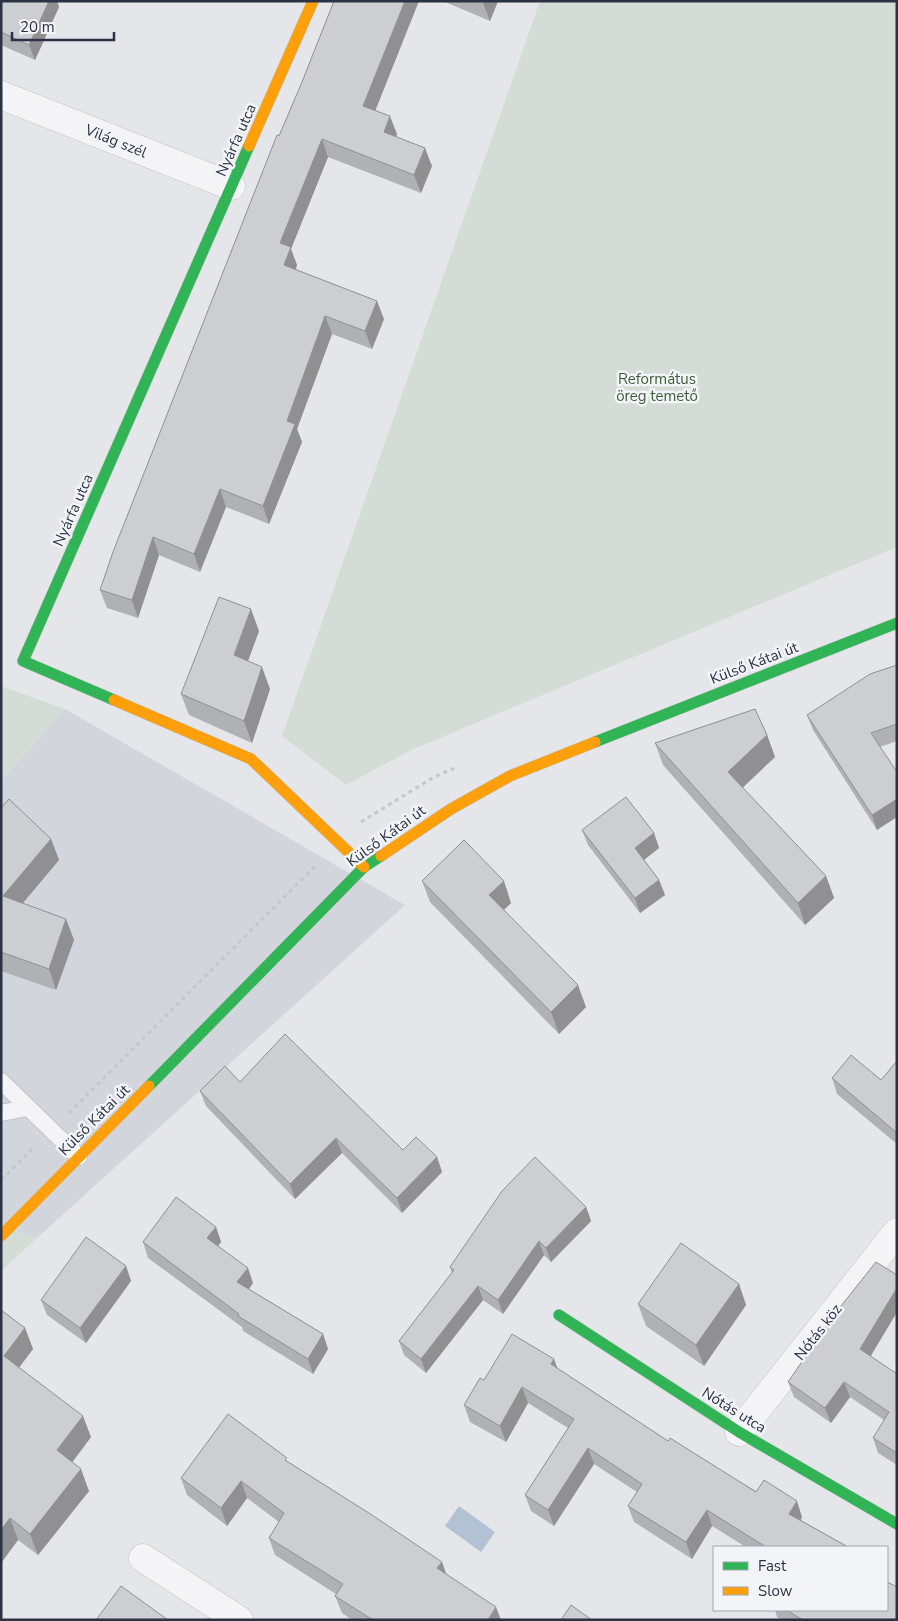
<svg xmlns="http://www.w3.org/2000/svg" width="898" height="1621" font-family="'Nunito Sans',sans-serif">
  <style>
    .built { fill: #d3d5dc }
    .green { fill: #d4ddd5 }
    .water { fill: #b3c1d4 }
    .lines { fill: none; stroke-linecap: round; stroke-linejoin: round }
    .lane-casing { stroke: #c3c4c7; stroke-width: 18 }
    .street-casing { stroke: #c3c4c7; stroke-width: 29 }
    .fast-casing { stroke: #c3c4c7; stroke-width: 12 }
    .slow-casing { stroke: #c3c4c7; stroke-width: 12 }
    .path { stroke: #c6c7cb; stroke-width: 3; stroke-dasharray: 4 4; stroke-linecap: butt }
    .lane { stroke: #f4f4f6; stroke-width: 16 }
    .street { stroke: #f4f4f6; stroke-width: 28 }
    .fast { stroke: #30b455; stroke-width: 11 }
    .slow { stroke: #ff9f0a; stroke-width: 11 }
    .wall { fill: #b0b1b4 }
    .shaded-wall { fill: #909092 }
    .building { fill: #cdced1; stroke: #909092 }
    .labels { text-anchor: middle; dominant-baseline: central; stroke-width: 5; stroke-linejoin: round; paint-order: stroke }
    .street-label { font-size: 15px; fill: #2a3243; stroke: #f3f4f8 }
    .park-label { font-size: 15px; fill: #3d5f38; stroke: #f3f4f8 }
  </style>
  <rect width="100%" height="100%" fill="#e5e6e9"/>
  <path class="built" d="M65,709l340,196 -369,334 -35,-15v-444z"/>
  <path class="green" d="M540,1h357v546l-486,203 -65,35 -64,-49z
    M1,686l64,23 -64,71z
    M1,1224l35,15 -35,32z"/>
  <path class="water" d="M459,1506l36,26 -14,20 -36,-26z"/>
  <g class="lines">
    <defs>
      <path id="lane" d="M1,1081l78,76
        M1,1113l26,-5"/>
      <path id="street" d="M1,95l230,91
        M739,1432l158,-200
        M143,1558l96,62"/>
      <path id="fast" d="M114,700l-91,-39 226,-515
        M595,742l302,-119
        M149,1086l215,-219 17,-11
        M559,1315l180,117 158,92"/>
      <path id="slow" d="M249,146l64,-145
        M114,700l137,59 113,108
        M381,856l70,-47 59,-33 85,-34
        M1,1236l148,-150"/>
    </defs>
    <use href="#lane" class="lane-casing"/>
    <use href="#street" class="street-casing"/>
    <use href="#fast" class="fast-casing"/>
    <use href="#slow" class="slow-casing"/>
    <path class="path" d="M361,822l73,-45 21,-9
      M69,1113l246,-247
      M1,1180l33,-33"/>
    <use href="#lane" class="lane"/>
    <use href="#street" class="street"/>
    <use href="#fast" class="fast"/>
    <use href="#slow" class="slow"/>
  </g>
  <path class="wall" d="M1,1h56l2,6 -24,53 -34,-15z
    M443,1h55l-8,20z
    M375,110l22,24 -1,2 36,30 -11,27 -93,-36 -37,92 6,16 -1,4 88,50 -12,30 -40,-15 -35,95 5,13 -33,82 -43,-17 -26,65 -41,-17 -21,63 -31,-10 -7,-18 179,-454z
    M259,631l-11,30 22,28 -18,54 -63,-28 -8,-21z
    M897,665v76l-17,6 -3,83 -64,-100 -6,-15z
    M767,735l8,22 -33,30 84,89 8,22 -29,27 -142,-160 -8,-22z
    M1,808l50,31 8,21 -36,43 43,16 8,21 -18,50 -55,-19z
    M582,830l72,3 5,15 -15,12 15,20 6,15 -25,18 -52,-68z
    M422,881l89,22 -7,7 82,97 -27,27 -129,-132z
    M897,1061v83l-60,-50 -5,-16 49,2z
    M240,1082l163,68 34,7 5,15 -40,41 -60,-60 -47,46 -89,-93 -6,-15z
    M586,1207l5,14 -40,41 -7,-7 -41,59 -20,-14 -57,73 -22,-18 -5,-14 53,-67 -2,-7z
    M216,1227l5,15 -3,4 35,37 -4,6 74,45 5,15 -15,25 -70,-43 -1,-4 -94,-69 -5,-16z
    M126,1266l5,15 -45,62 -39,-28 -6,-15z
    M897,1275v37l-27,44 27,18v91l-19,-12 -5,-15 11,-18 -34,-23 -19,26 -37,-26 -6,-15z
    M739,1284l7,21 -42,61 -58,-40 -8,-22z
    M1,1310l24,18 8,21 -14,18 72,70 -19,25 17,29 -51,64 -20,-15 -17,23z
    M557,1368l111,73 134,76 -1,3 47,27h-102l-34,-21 -20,33 -58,-37 -6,-16 9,-14 -43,-28 -40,62 -23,-15 -6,-16 43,-67 -40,-25 -22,39 -36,-20 -6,-17 20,-25z
    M289,1462l157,112 55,46h-149l-10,-7 -7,-17 1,-2 -61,-39 -6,-17 10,-16 -32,-24 -20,28 -40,-31 -6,-17z
    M775,1610h112l10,10h-115l-5,-3z"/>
  <path class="shaded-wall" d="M49,1h8l2,6 -24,53 -6,-15z
    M405,1h14l-49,123 -7,-18z
    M484,1h14l-8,20 -7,-18z
    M390,116l7,18 -6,16 -7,-18z
    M322,139l6,18 -37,92 6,16 -7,18 -6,-18 -4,-22z
    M425,148l7,18 -11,27 -7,-18z
    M377,301l7,18 -12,30 -7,-18z
    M325,316l7,18 -35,95 5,13 -33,82 -6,-18 24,-85z
    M220,489l6,18 -26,65 -6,-18z
    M153,537l6,18 -21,63 -6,-18z
    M251,609l8,22 -17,46 -8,-22z
    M262,667l8,22 -18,54 -8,-22z
    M767,735l8,22 -39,37 -8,-22z
    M897,799v18l-20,13 -5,-15z
    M654,833l5,15 -19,15 -5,-15z
    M51,839l8,21 -48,57 -8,-21z
    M826,876l8,22 -29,27 -7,-22z
    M659,880l6,15 -25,18 -5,-15z
    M504,881l7,22 -14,13 -8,-21z
    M66,919l8,21 -18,50 -7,-21z
    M578,985l8,22 -27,27 -8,-22z
    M336,1138l6,15 -47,46 -5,-15z
    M437,1157l5,15 -40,41 -5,-15z
    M586,1207l5,14 -40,41 -5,-14z
    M216,1227l5,15 -8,11 -6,-15z
    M539,1241l5,14 -41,59 -5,-14z
    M126,1266l5,15 -45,62 -6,-15z
    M248,1268l5,15 -10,14 -6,-15z
    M739,1284l7,21 -42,61 -8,-21z
    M478,1286l5,14 -57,73 -5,-14z
    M897,1288v24l-31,52 -6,-15z
    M25,1328l8,21 -21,28 -8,-21z
    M323,1334l5,15 -15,25 -5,-15z
    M554,1359l6,16 -9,-11z
    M844,1382l6,15 -19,26 -6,-15z
    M522,1387l6,16 -22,39 -6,-16z
    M83,1416l8,21 -26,35 -8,-22z
    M588,1448l6,16 -40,62 -6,-16z
    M81,1469l8,22 -51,64 -8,-21z
    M241,1481l6,17 -20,28 -6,-18z
    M797,1501l5,16 -7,13 -6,-16z
    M707,1510l5,16 -20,33 -6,-17z
    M10,1518l8,22 -17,23v-33z
    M442,1562l6,17 -11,-11z
    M496,1607l5,13h-13z"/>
  <path class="building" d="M1,1h48l-20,44 -28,-13z
    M334,1h71l-42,105 27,10 -6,16 41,16 -11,27 -92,-36 -42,104 11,4 -7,18 93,36 -12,30 -40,-15 -38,105 8,3 -32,82 -43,-17 -26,65 -41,-17 -21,63 -32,-10 13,-38 164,-417 2,1 23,-54z
    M219,597l32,12 -17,46 28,12 -18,54 -63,-27z
    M897,665v59l-26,9 26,39v27l-25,16 -65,-100 63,-41z
    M755,709l12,26 -39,37 98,104 -28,27 -143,-160z
    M626,797l28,36 -19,15 24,32 -24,18 -53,-68z
    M9,799l42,40 -48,57 63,23 -17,50 -48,-17v-144z
    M464,840l40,41 -15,14 89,90 -27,27 -129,-131z
    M285,1034l118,116 13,-13 21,20 -40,41 -61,-60 -46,46 -90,-93 25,-25 15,16z
    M851,1055l30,25 16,-19v72l-65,-55z
    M535,1157l51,50 -40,41 -7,-7 -41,59 -20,-14 -57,73 -22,-18 55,-71 -4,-3 52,-76z
    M176,1197l40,30 -9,11 41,30 -11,14 86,52 -15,25 -70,-43 1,-2 -96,-72z
    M86,1237l40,29 -46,62 -39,-28z
    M681,1243l58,41 -43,61 -58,-41z
    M876,1262l21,13v13l-37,61 37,25v79l-24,-15 16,-26 -45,-30 -19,26 -37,-26 45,-66z
    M1,1310l24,18 -21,28 79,60 -26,34 24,19 -51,65 -20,-16 -9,12z
    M512,1334l42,25 -3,5 117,77 2,-3 86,54 8,-12 33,21 -8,13 59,33h-82l-59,-37 -21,32 -58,-36 14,-22 -54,-36 -40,62 -23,-15 49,-76 -52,-32 -22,39 -36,-21 16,-27 4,2z
    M228,1414l59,44 -2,2 87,55 70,47 -5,6 59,39 -8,13h-115l-38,-24 8,-12 -74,-46 15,-25 -43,-32 -20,27 -40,-30z
    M887,1582l10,5v33h-94l-17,-10h101z
    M121,1586l47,34h-72z
    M571,1605l21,15h-31z"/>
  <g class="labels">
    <g class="street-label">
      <text transform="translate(236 140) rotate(-66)">Nyárfa utca</text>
      <text transform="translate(116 141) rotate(22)">Világ szél</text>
      <text transform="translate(73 510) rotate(-66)">Nyárfa utca</text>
      <text transform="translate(754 663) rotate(-21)">Külső Kátai út</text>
      <text transform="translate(386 836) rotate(-36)">Külső Kátai út</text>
      <text transform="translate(94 1120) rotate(-45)">Külső Kátai út</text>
      <text transform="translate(818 1332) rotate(-52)">Nótás köz</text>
      <text transform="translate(734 1410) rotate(32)">Nótás utca</text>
    </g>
    <g class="park-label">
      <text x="657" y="379">Református<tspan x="657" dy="17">öreg temető</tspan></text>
    </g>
  </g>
  <rect width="898" height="1621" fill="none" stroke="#2a3243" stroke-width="5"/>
  <rect x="713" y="1546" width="175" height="65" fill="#f3f4f8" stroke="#a3a6b0"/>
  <rect x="723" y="1562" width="25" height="8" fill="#30b455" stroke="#a3a6b0"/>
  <text x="758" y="1571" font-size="15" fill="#2a3243">Fast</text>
  <rect x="723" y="1587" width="25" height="8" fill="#ff9f0a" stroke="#a3a6b0"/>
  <text x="758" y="1596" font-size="15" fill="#2a3243">Slow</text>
  <path d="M12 32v8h102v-8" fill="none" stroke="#2a3243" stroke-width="2.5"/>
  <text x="20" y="32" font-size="15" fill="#2a3243" stroke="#f3f4f8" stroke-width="4" paint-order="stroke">20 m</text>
</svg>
